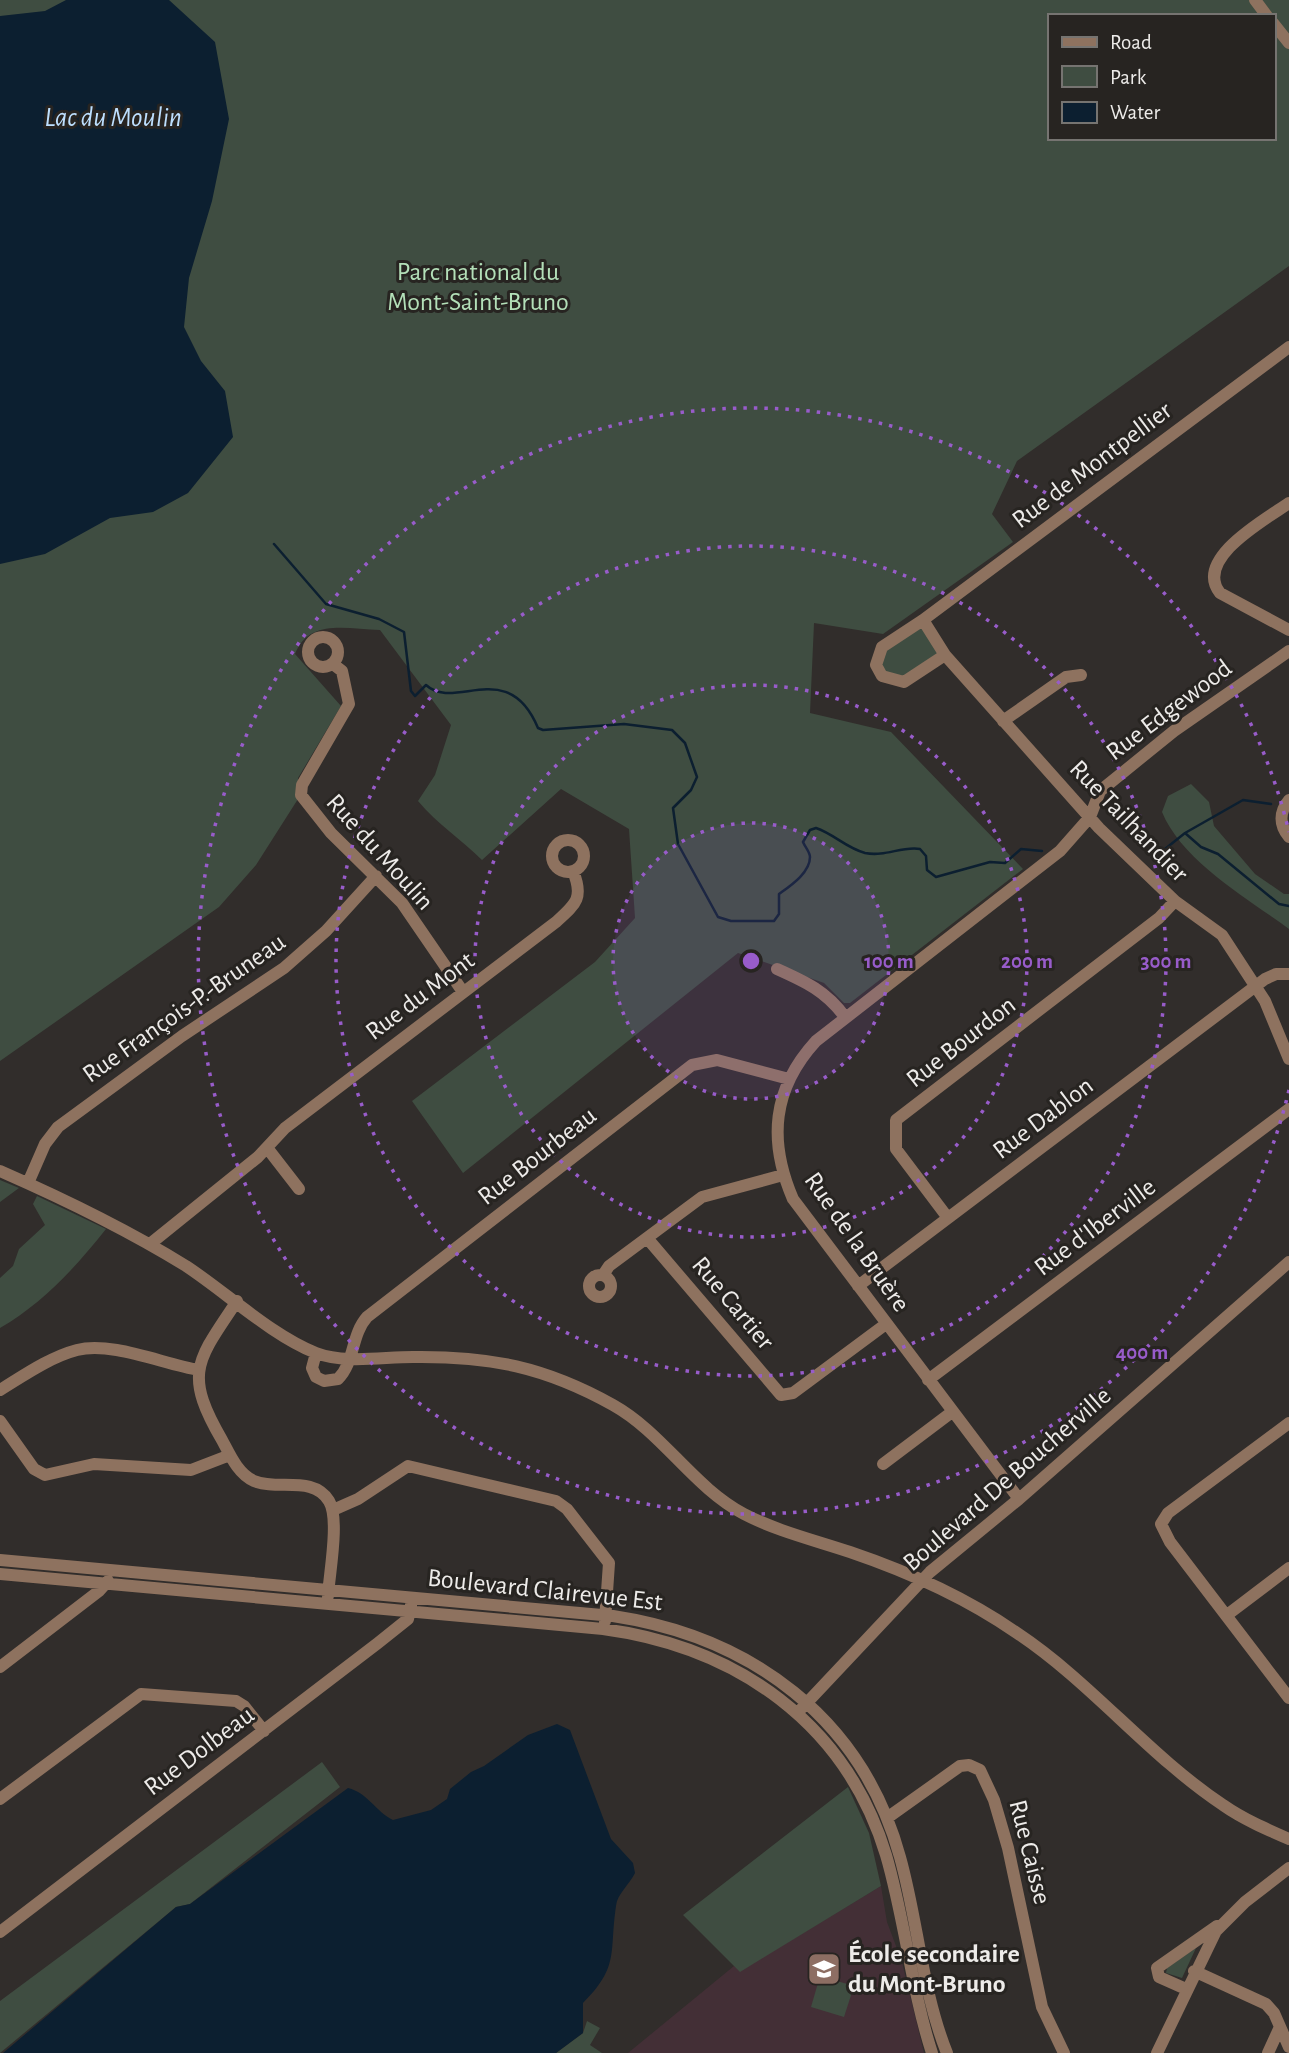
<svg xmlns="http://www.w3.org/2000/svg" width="1289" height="2053" font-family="'Alegreya Sans',sans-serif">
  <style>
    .education { fill: #432f36 }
    .green { fill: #3f4d41; fill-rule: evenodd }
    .water { fill: #0c1f30 }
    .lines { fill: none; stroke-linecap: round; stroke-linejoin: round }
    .stream { stroke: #0c1f30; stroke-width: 2.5 }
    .minor { stroke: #8e725f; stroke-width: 12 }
    .ring { fill: none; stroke: #985cca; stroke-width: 3.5; stroke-dasharray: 3.5 7 }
    .labels { text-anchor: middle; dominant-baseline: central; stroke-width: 6; stroke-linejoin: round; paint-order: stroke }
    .park-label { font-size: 26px; fill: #b3dfb8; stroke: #272421 }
    .street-label { font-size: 26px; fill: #edebe9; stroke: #272421 }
    .poi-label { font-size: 26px; font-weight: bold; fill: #edebe9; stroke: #272421; text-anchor: start }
    .water-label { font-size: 28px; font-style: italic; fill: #bddffe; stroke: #272421 }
    .centre { fill: #985cca; stroke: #272421; stroke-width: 3.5 }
    .ring-label { font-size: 21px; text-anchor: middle; font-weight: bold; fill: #985cca; stroke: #272421; stroke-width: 6; stroke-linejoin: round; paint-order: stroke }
  </style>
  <rect width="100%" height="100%" fill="#312d2b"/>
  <path class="education" d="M881,1886l6,36 15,40 22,91h-296l106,-87 6,5z"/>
  <path class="green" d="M0,0h1289v266l-272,195 -25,53 21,28 -130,92 -69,-11 -4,90 81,19 132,137 -173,134h-6l-20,-20 -86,-30 -275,220 -51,-72 183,-139 40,-44 -6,-89 -68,-40 -79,71c-21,-21 -45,-36 -64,-59l17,-26 16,-50 -71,-95c-33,-1 -71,-12 -85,24l46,52 -43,72v21l-42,66 -37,42 -219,154zM1049,16h224v122h-224z
    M923,620l22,35 -32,24 -31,-3 -5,-18z
    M1191,784l18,18 5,24 41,48 29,20h5v35c-42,-31 -107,-68 -127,-117l6,-16z
    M0,1180l19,8 -19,14z
    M37,1196l69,33c-31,39 -63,74 -106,99v-50l13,-12 6,-17 26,-24 -12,-21z
    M322,1762l18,25 -150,117 -14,3 -176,146v-52z
    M848,1787l21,46 12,53 -141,86 -57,-57z
    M1196,1948l-14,30 -16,-5 1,-5z
    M820,1976l34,10 -10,31 -33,-10z
    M587,2021l13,7 -10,17 12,8h-46l27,-20z"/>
  <path class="water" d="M66,0h103l46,42 14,77 -17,82 -23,77 -5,49 17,34 24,30 8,46 -45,56 -35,19 -43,6 -65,36 -45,10v-548l45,-5z
    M557,1724l13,6 41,109 22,24 2,10c-5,11 -18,21 -19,33 -7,47 4,60 -33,97v30l-27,20h-553l173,-146 14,-3 158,-116c20,5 27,23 45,32l38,-10 16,-11 3,-10 21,-17 13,-6 44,-31z"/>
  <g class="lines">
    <path class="stream" d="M274,544l52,60 53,15 25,13 7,59 4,5 11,-11c29,27 82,-29 112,43l5,2 81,-6 48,6 13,13 12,34 -6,13 -18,18 5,36 40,73 13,4h43l5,-7v-20c11,-8 31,-21 31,-37 0,-5 -5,-10 -7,-15l7,-12 6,-2c18,6 30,20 49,25 21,4 36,-7 55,-4l6,7 1,14 9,7 54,-15 15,1 16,-14 21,2
      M1185,833l58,-33 28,4
      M1155,857l30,-24 16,14 17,7 61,50 10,2"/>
    <path class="minor" d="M1255,0l12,16
      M1273,23l16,20
      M1289,503c-23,16 -96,56 -69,90l69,37
      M923,620l22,35 154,173 76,73 47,34 43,66 24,58
      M308 652a15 15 0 1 1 30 0a15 15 0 1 1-30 0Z
      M945,655l-41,27 -22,-6 -6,-11 6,-18 41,-27 366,-273
      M333,664l9,7 7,33 -47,81 -1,10 30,38 71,70 61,89
      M1003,721l63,-44 15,-2
      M1289,800c-10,12 -10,25 0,37
      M552 856a16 16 0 1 1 32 0a16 16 0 1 1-32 0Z
      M777,969c29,13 49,22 68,48
      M268,1149l31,40
      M0,1171c64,28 126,58 186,95 41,27 85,69 130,87 29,11 66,4 97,4 77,-1 132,10 200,48 50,28 80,82 131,109 33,17 70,26 106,38 59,20 115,45 167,81 75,50 131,122 206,172 20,14 43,24 66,34
      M28,1183l17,-39 13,-17 124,-91 102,-68 42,-37 50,-55
      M948,1218l-52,-69v-29l263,-202 16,-17
      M647,1238l134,157 12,-2 93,-69
      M150,1244l108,-87 27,-29 271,-206c20,-18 28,-24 17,-51
      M589 1286a11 11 0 1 1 22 0a11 11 0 1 1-22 0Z
      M603,1275l6,-9 93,-69 81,-22
      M858,1286l407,-307 11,-5h13
      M237,1301c-40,60 -54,72 -15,139 8,15 16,34 32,41 24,10 59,-6 75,20 11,18 0,74 -1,95
      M316,1353l-4,15 4,9 8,4 14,-2c17,-17 13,-44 29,-62l325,-252 25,-5 72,19
      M928,1380l361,-271
      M0,1390c23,-14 50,-33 77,-40 34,-9 86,14 122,20
      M0,1421l34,48 11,6 49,-11 97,6 39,-15
      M1289,1423l-121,90 -7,11 9,18 119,156
      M883,1464l69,-52
      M1019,1499l-226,-300c-25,-58 -21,-110 23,-158l244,-190 30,-34 10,-26 74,-60 115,-80
      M333,1510l25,-11 50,-33 148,35 11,8 42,54 -4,58
      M0,1560l613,56c138,21 249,102 287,241 18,64 22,134 47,196
      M0,1574l603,55c134,18 243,94 283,226 19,65 25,133 46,198
      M1227,1615l62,-47
      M0,1667l99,-76 9,-10
      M802,1708l128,-136 89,-73 270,-237
      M0,1799l141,-105 95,7 8,5 20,25
      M887,1818l73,-52 9,-1 11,5 14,30 14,48 34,159 22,46
      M0,1932l378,-289 30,-24 3,-14
      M1194,1971l72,33 8,9 15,34
      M1186,1989l-27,-12 -2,-9 60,-42
      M1157,2053l59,-122 29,-29 44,-34
      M1268,2053l11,-24"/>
  </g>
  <circle cx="751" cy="961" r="138" fill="#985cca" fill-opacity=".12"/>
  <g class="ring">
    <circle cx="751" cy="961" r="138"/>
    <circle cx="751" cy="961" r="276"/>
    <circle cx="751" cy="961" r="415"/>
    <path d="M1289 1090A553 553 0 1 1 1289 832"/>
  </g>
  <defs>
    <symbol id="school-square" viewBox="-11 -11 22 22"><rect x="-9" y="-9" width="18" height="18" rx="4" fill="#8d6e63" stroke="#272421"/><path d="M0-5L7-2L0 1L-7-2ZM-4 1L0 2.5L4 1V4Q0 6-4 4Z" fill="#fff"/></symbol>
  </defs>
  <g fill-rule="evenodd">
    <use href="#school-square" x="805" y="1950" width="38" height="38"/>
  </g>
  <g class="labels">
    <g class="park-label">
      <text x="478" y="272">Parc national du<tspan x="478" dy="30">Mont-Saint-Bruno</tspan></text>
    </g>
    <g class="street-label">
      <text transform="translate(1092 465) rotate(-37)">Rue de Montpellier</text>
      <text transform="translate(1169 710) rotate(-37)">Rue Edgewood</text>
      <text transform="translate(1129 821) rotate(46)">Rue Tailhandier</text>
      <text transform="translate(380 852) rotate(48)">Rue du Moulin</text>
      <text transform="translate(420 996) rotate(-37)">Rue du Mont</text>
      <text transform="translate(184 1008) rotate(-35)">Rue François-P.-Bruneau</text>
      <text transform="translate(961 1042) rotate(-38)">Rue Bourdon</text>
      <text transform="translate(1043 1118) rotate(-37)">Rue Dablon</text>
      <text transform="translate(537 1156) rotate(-38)">Rue Bourbeau</text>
      <text transform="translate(1095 1227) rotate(-37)">Rue d'Iberville</text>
      <text transform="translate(857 1242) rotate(55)">Rue de la Bruère</text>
      <text transform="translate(733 1303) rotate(50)">Rue Cartier</text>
      <text transform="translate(1007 1479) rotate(-41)">Boulevard De Boucherville</text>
      <text transform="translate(545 1590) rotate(6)">Boulevard Clairevue Est</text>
      <text transform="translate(199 1751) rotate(-37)">Rue Dolbeau</text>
      <text transform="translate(1030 1852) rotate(76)">Rue Caisse</text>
    </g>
    <g class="poi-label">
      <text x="848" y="1954">École secondaire<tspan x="848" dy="30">du Mont-Bruno</tspan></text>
    </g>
    <g class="water-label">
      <text x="113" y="118">Lac du Moulin</text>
    </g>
  </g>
  <circle cx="751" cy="961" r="10" class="centre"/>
  <g class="ring-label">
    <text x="889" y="968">100 m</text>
    <text x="1027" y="968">200 m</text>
    <text x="1166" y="968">300 m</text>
    <text x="1142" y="1359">400 m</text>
  </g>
  <rect x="1048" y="14" width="228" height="126" fill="#272421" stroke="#767471" stroke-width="2"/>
  <rect x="1062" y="37" width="35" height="10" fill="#8e725f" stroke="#767471" stroke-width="2"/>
  <text x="1110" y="49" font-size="21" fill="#edebe9">Road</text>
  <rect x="1062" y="66" width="35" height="21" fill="#3f4d41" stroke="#767471" stroke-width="2"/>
  <text x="1110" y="84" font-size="21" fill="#edebe9">Park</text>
  <rect x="1062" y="102" width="35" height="21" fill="#0c1f30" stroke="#767471" stroke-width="2"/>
  <text x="1110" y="119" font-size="21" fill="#edebe9">Water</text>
</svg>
